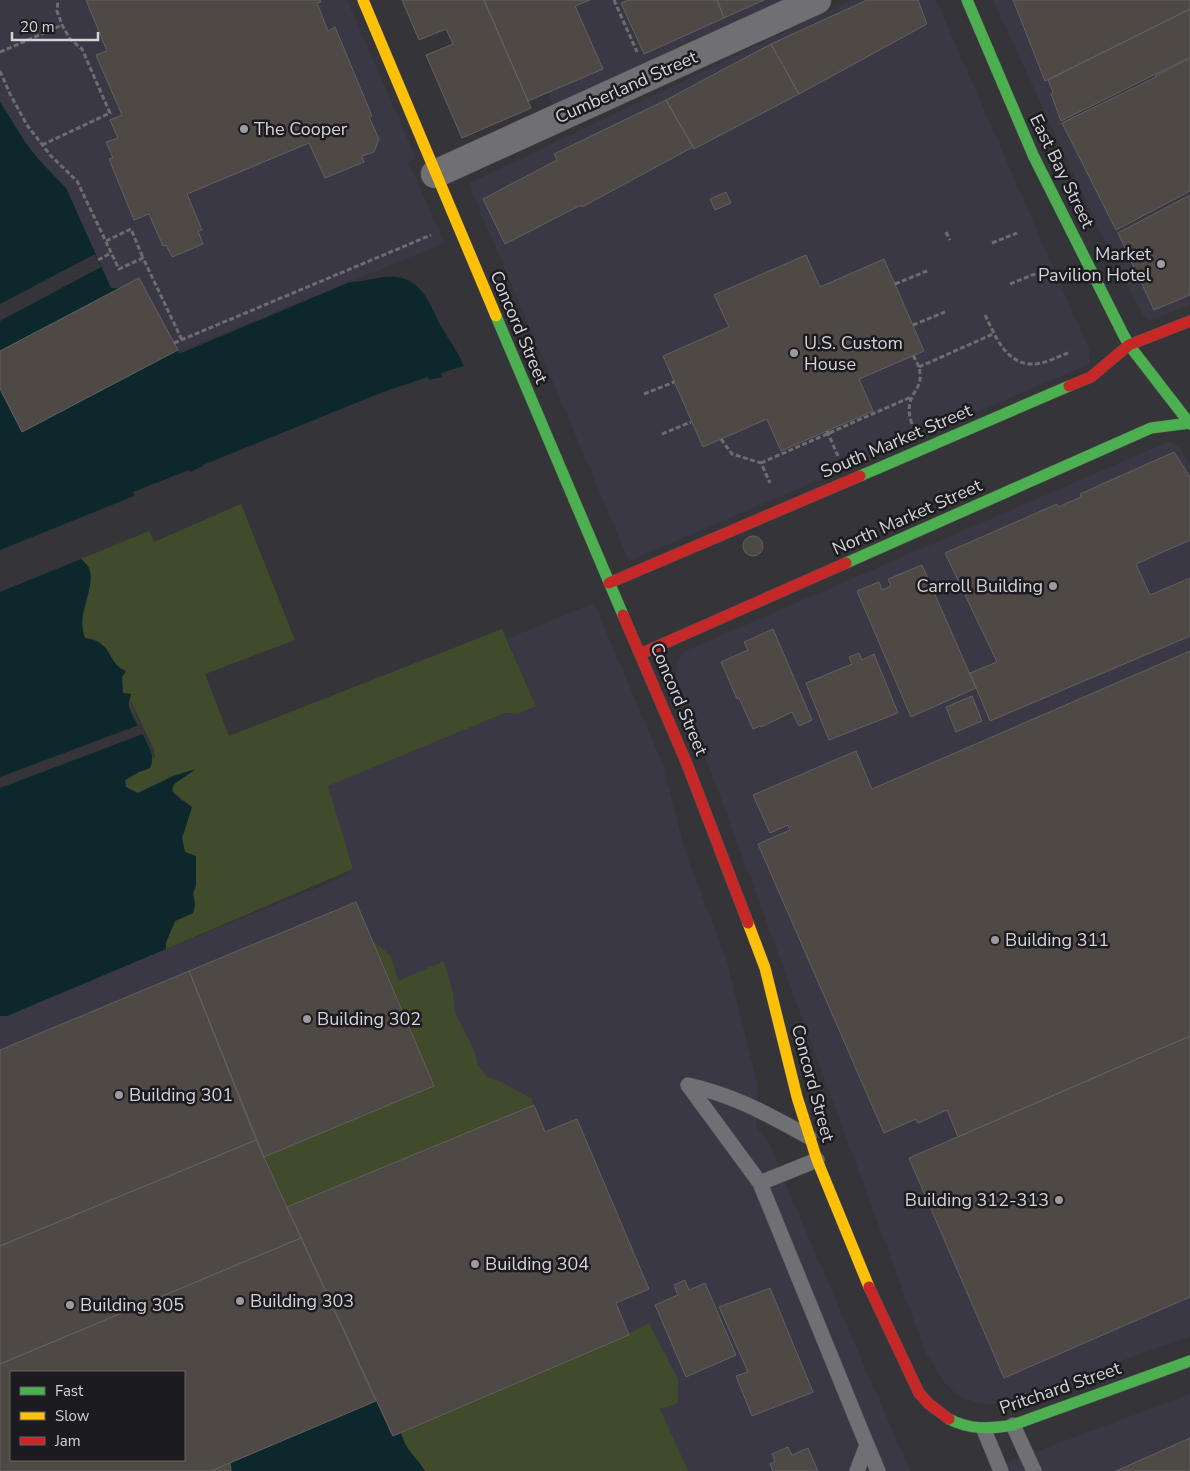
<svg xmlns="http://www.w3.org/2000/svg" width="1190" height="1471" font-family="'Nunito Sans',sans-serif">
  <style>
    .built { fill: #3a3844; fill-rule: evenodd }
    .green { fill: #404b2b }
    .water { fill: #0c282d }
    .pier { fill: #353539 }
    .building { fill: #4f4946; stroke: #626061; fill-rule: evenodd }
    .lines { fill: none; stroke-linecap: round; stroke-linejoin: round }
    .lane-casing { stroke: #515155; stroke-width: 16 }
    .street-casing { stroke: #515155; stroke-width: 29 }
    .fast-casing { stroke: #515155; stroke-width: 12 }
    .slow-casing { stroke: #515155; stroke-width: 12 }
    .jam-casing { stroke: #515155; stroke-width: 12 }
    .path { stroke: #6d6d70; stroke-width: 3; stroke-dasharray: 5 2.5; stroke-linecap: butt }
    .lane { stroke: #707074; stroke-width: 15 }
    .street { stroke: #707074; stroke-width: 28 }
    .fast { stroke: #4caf50; stroke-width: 11 }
    .slow { stroke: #ffc107; stroke-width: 11 }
    .jam { stroke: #c62828; stroke-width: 11 }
    .poi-dot { fill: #9c9ca0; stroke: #1c1b1f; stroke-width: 2 }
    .labels { text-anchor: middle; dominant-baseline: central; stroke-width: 5; stroke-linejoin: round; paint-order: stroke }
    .street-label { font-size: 18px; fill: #d4d3d8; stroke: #1c1b1f }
    .poi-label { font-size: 18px; fill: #d4d3d8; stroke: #1c1b1f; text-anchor: start }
  </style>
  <rect width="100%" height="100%" fill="#353539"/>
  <path class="built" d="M0,0h347l69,158 -8,4 37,81 -263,107 -174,92 103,-152 -45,-102 -27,-28 -14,-18 -25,-40z
    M508,0h275l-230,105z
    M852,0h84l153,349 1,10 -1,5 -460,197 -156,-367 -3,-9 2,-3z
    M993,0h197v304l-33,14 -9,1 -5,-4 -41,-79z
    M1168,442l5,1 6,4 11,17v872l-177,64 -19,4 -17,-1 -16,-7 -14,-10 -21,-33 -250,-676 2,-17 4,-6 8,-5z
    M594,603l68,160 24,91 40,104 31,125 -1,44 12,13 13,34 129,297h-910v-455l341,-138 12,-9 -26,-83 178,-73 13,1 18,-9 -29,-66zM11,1372h173v88h-173z
    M1190,1394v77h-206z"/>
  <path class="green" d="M241,504l54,136 -90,34 24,62 273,-107 34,77 -18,8 -13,-1 -177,73 25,83 -187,80v-6l9,-22 18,-8 2,-8 -2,-11 3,-9 -11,-33 -3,-14 10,-31 -20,-16 2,-7 18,-14 -55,23 -11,-6 -1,-7 14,-8 11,-4 2,-17 -23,-46 2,-11 -8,-1 -1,-16 -17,-30 -7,-6 -13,-3 -4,-14 8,-33 -5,-29 -3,-3 68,-28 5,11z
    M373,941l18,15 7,25 46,-20 9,32 2,20 19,37 4,15 9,12 12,4 32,17 3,7 -247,102 -23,-50 170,-71z
    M649,1323l29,56v24l-18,6 28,62h-263c-9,-15 -19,-20 -24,-38l221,-96z"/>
  <path class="water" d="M0,102l25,40 14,18 27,28 45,100h7l-15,23 75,40 1,3 171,-72c16,0 29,-7 46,-5 27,3 34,28 45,49 7,13 17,25 23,40l-23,7 1,4 -13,3 -1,-3 -45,15 -180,73v1l-13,6 -1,-2 -56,22 1,4 -134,54z
    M81,559c3,3 6,5 8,9 8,19 -14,43 -4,70 29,4 21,25 41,33l-4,6 1,16 8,1c-1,4 -3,9 -2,12 4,20 31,41 21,62l-11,4 -14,8 1,7 12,6 35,-17 23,-7 -22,15 -2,7 9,9 11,7 -10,31 3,14 11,4v29l-3,9 2,11 -2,8 -18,8 -9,21v7l-159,67h-7v-424z
    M376,1401l16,35 9,-3c5,18 15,23 24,38h-194l-1,-8z"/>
  <path class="pier" d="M95,254l6,13 -101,54v-17z
    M130,703h2l22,47 1,8 -1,1 -11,-25 -143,54v-11l139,-52z"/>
  <path class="building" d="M86,0h234l1,2 -4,1 11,28 7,-4 37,89 -3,1 10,22 -5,13 -12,4 2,6 -39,16 -16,-35 -122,51 15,36 -4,1 5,13 -31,13 -6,-12 -3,1 -14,-32 -15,6 -25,-61 4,-1 -7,-16 12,-4 -8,-18 12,-5 -26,-60 11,-4z
    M402,0h82l47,108 -69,30 -36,-83 27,-11 -7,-15 -27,11z
    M484,0h106l-15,6 28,63 -75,32z
    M628,0h89l7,18 -80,36 -23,-51z
    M717,0h47l-40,18z
    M867,0h51l9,24 -128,70 -28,-50z
    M1013,0h177v9l-145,72z
    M1190,9v48l-129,64 -10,-27 2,-2 -5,-12z
    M771,44l28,50 -105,55 -28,-49z
    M1190,58v133l-74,39 -54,-107 94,-46 -1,-1z
    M666,100l27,47 -111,60 -1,-2 -76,39 -22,-45 74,-39 -3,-6z
    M726,192l5,11 -16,7 -5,-11z
    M1190,195v100l-36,15 -36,-77z
    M806,255l14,32 64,-28 40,92 -65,28 14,32 -92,40 -14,-32 -64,28 -40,-91 66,-29 -15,-32z
    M139,278l39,72 -156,82 -22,-43v-38z
    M1174,452l16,25v63l-54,24 14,31 40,-17v58l-200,85 -20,-48 27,-11 -52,-109 112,-49 1,3 23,-10 -1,-3z
    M743 546a10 10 0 1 1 20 0a10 10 0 1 1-20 0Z
    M922,565l54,123 -65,29 -54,-126 22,-9 3,8 9,-4 -3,-7z
    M773,629l39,91 -13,6 -7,-14 -31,15 -1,-1 -7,3 -14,-31 -2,1 -16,-37 27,-12 -4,-8z
    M1190,651v385l-232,101 -11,-27 -29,13 -2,-4 -32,14 -126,-289 32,-14 -2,-5 -18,8 -17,-38 103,-44 16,38z
    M859,653l3,7 12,-6 24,59 -69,27 -23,-57 46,-19 -3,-7z
    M972,696l10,25 -26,11 -10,-25z
    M356,902l78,184 -170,71 -75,-186z
    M189,971l67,169 -256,106v-196z
    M1190,1036v261l-186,81 -95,-220z
    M534,1105l11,27 32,-13 72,170 -33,14 13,32 -236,101 -106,-229z
    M256,1140l45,98 -301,126v-118z
    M301,1238l75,163 -165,70h-211v-107zM11,1372h173v88h-173z
    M685,1280l4,10 16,-7 31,72 -50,22 -31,-72 23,-10 -4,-10z
    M770,1288l43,104 -61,24 -16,-40 12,-4 -29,-65z
    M1190,1438v33h-74z
    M788,1447l4,8 16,-7 10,23h-45l-3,-7 5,-2 -3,-8z
    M230,1463l1,8h-20z"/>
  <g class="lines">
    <defs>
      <path id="lane" d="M809,1137c-42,-23 -73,-41 -121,-52l72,98 57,-23
        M760,1183l107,262 -10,26
        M1013,1425l21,46
        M984,1430l17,41
        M867,1445l11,26"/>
      <path id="street" d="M435,174l382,-174"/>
      <path id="fast" d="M967,0l66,155 90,179 6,11 61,79
        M496,316l127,299
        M860,476l209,-90
        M846,563l305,-135 39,-5
        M949,1419c21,11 41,10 64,6l177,-64"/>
      <path id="slow" d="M363,0l133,316
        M748,923l17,45 32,129 20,63 52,127"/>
      <path id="jam" d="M1069,386l22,-9 38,-32 61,-24
        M609,583l251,-107
        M623,615l64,149 61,159
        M640,654l206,-91
        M869,1287l50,106 10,11 20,15"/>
    </defs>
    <use href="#lane" class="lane-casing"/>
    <use href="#street" class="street-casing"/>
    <use href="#fast" class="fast-casing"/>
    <use href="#slow" class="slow-casing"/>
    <use href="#jam" class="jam-casing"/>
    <path class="path" d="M614,0l23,52
      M0,52l62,-27
      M0,71l10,23 17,31 24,31 26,25 42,88 24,-11 39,82
      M42,145l68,-32 -28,-64 -12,-10 -8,-14 -5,-14 1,-11
      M946,232l4,8
      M106,241l25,-12 12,29
      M992,243l25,-10
      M98,260l13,-7
      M895,284l32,-13
      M1010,284l25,-10
      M985,315c10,20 20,48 46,49 12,1 26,-7 37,-11
      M913,325l32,-13
      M174,343l257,-108
      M919,367l74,-33
      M644,394l30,-12
      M912,424c-10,-29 10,-31 8,-50 0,-7 -4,-13 -7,-19
      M827,431l11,25
      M662,434l29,-12
      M721,439l11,15 29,9 9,20
      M761,463l150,-66"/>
    <use href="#lane" class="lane"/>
    <use href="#street" class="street"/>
    <use href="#fast" class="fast"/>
    <use href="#slow" class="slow"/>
    <use href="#jam" class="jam"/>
  </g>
  <g class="poi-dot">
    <circle cx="244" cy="129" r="5"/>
    <circle cx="1161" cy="264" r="5"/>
    <circle cx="794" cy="353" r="5"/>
    <circle cx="1053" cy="586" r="5"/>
    <circle cx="995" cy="940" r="5"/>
    <circle cx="307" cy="1019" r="5"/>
    <circle cx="119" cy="1095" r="5"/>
    <circle cx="1059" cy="1200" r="5"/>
    <circle cx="475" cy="1264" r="5"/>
    <circle cx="240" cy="1301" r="5"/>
    <circle cx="70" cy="1305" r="5"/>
  </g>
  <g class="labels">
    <g class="street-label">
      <text transform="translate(626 87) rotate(-24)">Cumberland Street</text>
      <text transform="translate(1062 171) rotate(64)">East Bay Street</text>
      <text transform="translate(519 327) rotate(67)">Concord Street</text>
      <text transform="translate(896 441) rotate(-23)">South Market Street</text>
      <text transform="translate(907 517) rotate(-24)">North Market Street</text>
      <text transform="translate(679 699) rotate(67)">Concord Street</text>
      <text transform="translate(813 1083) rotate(75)">Concord Street</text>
      <text transform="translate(1060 1388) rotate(-19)">Pritchard Street</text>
    </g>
    <g class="poi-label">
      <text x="254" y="129">The Cooper</text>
      <text x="1151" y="254" text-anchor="end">Market<tspan x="1151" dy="21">Pavilion Hotel</tspan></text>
      <text x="804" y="343">U.S. Custom<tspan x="804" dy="21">House</tspan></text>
      <text x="1043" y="586" text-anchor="end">Carroll Building</text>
      <text x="1005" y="940">Building 311</text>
      <text x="317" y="1019">Building 302</text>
      <text x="129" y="1095">Building 301</text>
      <text x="1049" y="1200" text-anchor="end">Building 312-313</text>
      <text x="485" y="1264">Building 304</text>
      <text x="250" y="1301">Building 303</text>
      <text x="80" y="1305">Building 305</text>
    </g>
  </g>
  <rect x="10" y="1371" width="175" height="90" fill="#1c1b1f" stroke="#666569"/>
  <rect x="20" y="1387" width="25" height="8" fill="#4caf50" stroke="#666569"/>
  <text x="55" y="1396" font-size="15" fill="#d4d3d8">Fast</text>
  <rect x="20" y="1412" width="25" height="8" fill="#ffc107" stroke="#666569"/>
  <text x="55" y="1421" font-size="15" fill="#d4d3d8">Slow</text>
  <rect x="20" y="1437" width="25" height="8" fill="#c62828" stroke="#666569"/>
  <text x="55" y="1446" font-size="15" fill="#d4d3d8">Jam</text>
  <path d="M12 32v8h86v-8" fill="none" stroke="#d4d3d8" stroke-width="2.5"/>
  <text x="20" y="32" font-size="15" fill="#d4d3d8" stroke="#1c1b1f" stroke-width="4" paint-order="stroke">20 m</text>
</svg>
